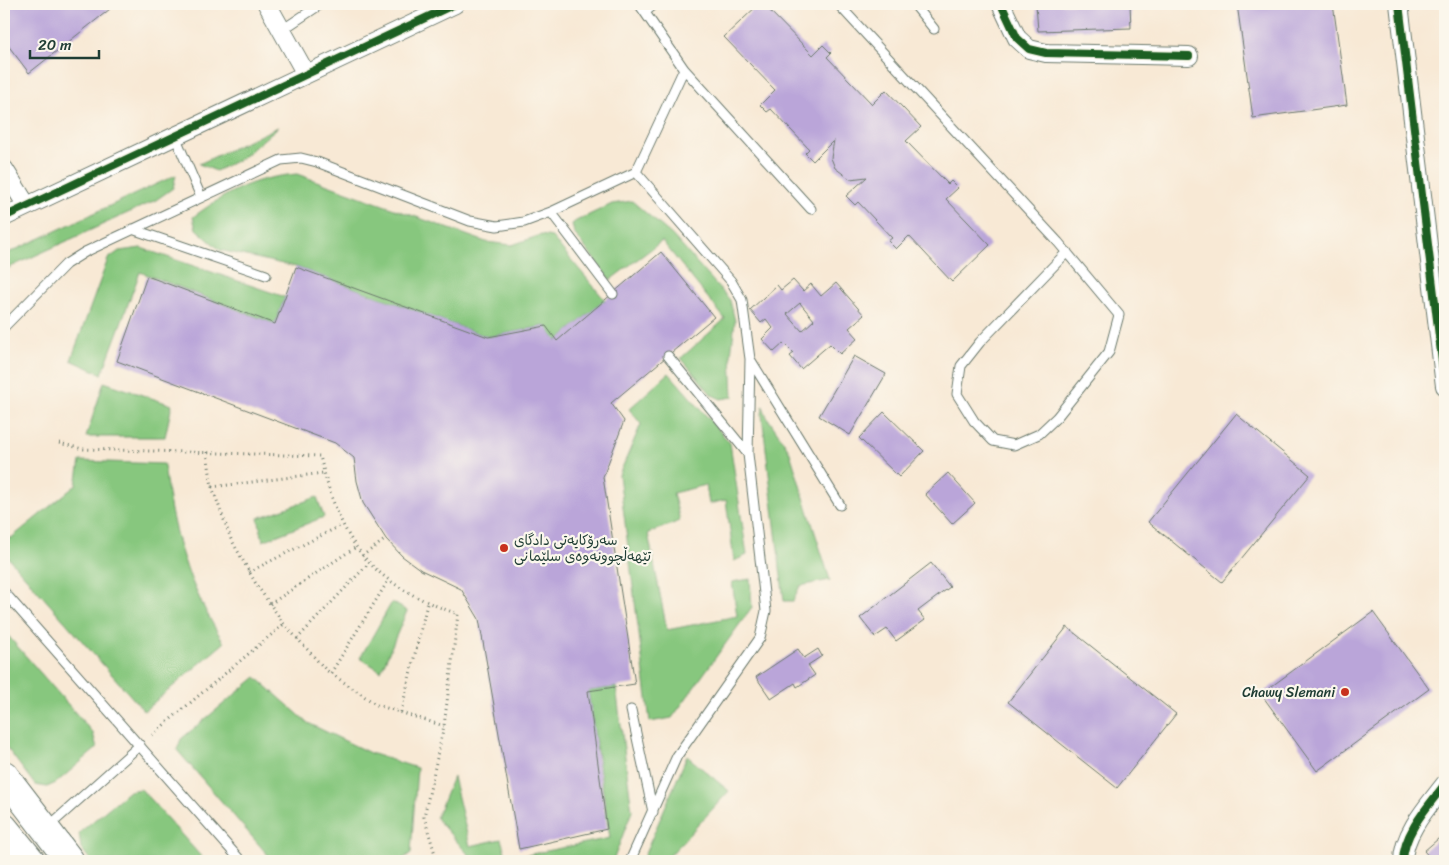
<svg xmlns="http://www.w3.org/2000/svg" width="1449" height="865" font-family="Sriracha,'Playpen Sans Arabic',sans-serif">
  <style>
    .green { fill: #87c77e; stroke: #538259 }
    .building { fill: #baa5d9; fill-rule: evenodd }
    .lines { fill: none; stroke-linecap: round; stroke-linejoin: round }
    .service-casing { stroke: #6b796c; stroke-width: 11 }
    .minor-casing { stroke: #6b796c; stroke-width: 20 }
    .trunk-casing { stroke: #6b796c; stroke-width: 30 }
    .path { stroke: #6b796c; stroke-width: 3; stroke-dasharray: 1 4; stroke-linecap: butt }
    .service { stroke: #fff; stroke-width: 9 }
    .minor { stroke: #fff; stroke-width: 18 }
    .trunk { stroke: #fff; stroke-width: 28 }
    .cycleway-casing { stroke: #fbf7ec; stroke-width: 11 }
    .cycleway { stroke: #1b5e20; stroke-width: 8 }
    .poi-dot { fill: #c8321e; stroke: #fbf7ec; stroke-width: 2 }
    .labels { text-anchor: middle; dominant-baseline: central; stroke-width: 4.5; stroke-linejoin: round; paint-order: stroke }
    .poi-label { font-size: 14px; fill: #1f3d34; stroke: #fbf7ec; text-anchor: start }
  </style>
  <rect width="100%" height="100%" fill="#fbf7ec"/>
  <filter id="ink" filterUnits="userSpaceOnUse"><feTurbulence type="fractalNoise" baseFrequency=".02" numOctaves="2"/><feDisplacementMap in="SourceGraphic" scale="10" xChannelSelector="R" yChannelSelector="G"/><feConvolveMatrix kernelMatrix="1 2 1 2 8 2 1 2 1" color-interpolation-filters="sRGB"/></filter>
  <filter id="wash" filterUnits="userSpaceOnUse"><feTurbulence type="fractalNoise" baseFrequency=".0096" numOctaves="4" result="noise"/><feDisplacementMap in="SourceGraphic" scale="20" xChannelSelector="R" yChannelSelector="G"/><feGaussianBlur stdDeviation="1.12" result="paint"/><feColorMatrix in="noise" values="0 0 0 0 0 0 0 0 0 0 0 0 0 0 0 0 0 1.4 0 .05"/><feComposite in="paint" operator="in"/></filter>
  <g filter="url(#wash)">
    <rect width="100%" height="100%" fill="#f8e9d5"/>
    <path class="green" d="M278,127l-36,31 -26,13 -17,-7z
      M297,174l189,68 26,3 29,-10 11,2 53,63 -48,41 -12,-15 -57,11 -192,-70 -76,-17 -24,-21 -3,-12c36,-26 59,-39 104,-43z
      M176,175l-3,13 -17,12 -152,70v-15z
      M632,201l40,34 58,65 5,21 -4,34 2,42 -12,2 -9,-4 -31,-37 44,-39 -63,-78 -52,39 -36,-47 -2,-9 4,-3 36,-17z
      M141,248l144,49 -10,27 -135,-52 -38,102 -31,-14 37,-101 11,-8z
      M669,373l61,70 17,112 -13,6 -8,-61 -17,4 -3,-19 -33,8 7,28 -32,12 19,97 70,-14 -5,-34 18,-3 2,28 -80,111 -22,4 -31,-247 22,-51 -12,-15z
      M104,382l68,23 -7,32h-79z
      M763,406l4,11 22,33 41,130 -30,6 -7,15h-9l-22,-186z
      M80,461l84,3c8,70 23,119 60,179l-80,68 -140,-158v-21l6,7 66,-54z
      M317,497l7,20 -61,24 -5,-23z
      M392,602l15,9 -26,60 -21,-13z
      M4,631l89,102 4,15 -41,35 -9,4 -12,-2 -31,-41z
      M256,677l52,46 62,30 47,15 -6,85 -11,8h-127l-96,-111 4,-11z
      M616,687l16,124 -19,50h-139l-38,-43 17,-41 17,69 31,-7 6,20 103,-21 -22,-147z
      M687,756l42,35 -64,70h-23z
      M141,789l64,72h-114l-10,-13 -2,-15 50,-42z"/>
    <g id="blocks">
      <path class="building" d="M4,4h102l4,5 -81,64 -22,-29 -3,3z
        M759,4h4l50,51 10,-10 8,8 -4,4 45,47 14,-14 35,37 -15,14 42,43 3,-3 7,7 -12,11 44,46 -38,37 -43,-46 -13,13 -8,-8 4,-3 -34,-36 -3,3 -9,-9 21,-19 -17,2 -15,-11 -4,-10 3,-18 -21,21 -8,-8 4,-4 -38,-40 -4,3 -7,-7 15,-15 -51,-53z
        M1036,4h94l1,24 -93,3z
        M1237,4h96l14,101 -94,13z
        M661,252l53,65 -103,86 13,18 -21,56 32,207 -47,7 19,138 -88,20 -40,-230 -18,-30 -40,-19 -19,-14 -16,-17 -23,-36 -6,-22 -3,-23 -19,-15 -218,-82 30,-85 128,48 21,-57 192,70 58,-11 11,15z
        M793,280l10,11 8,-7 10,12 15,-13 28,32 -15,13 9,10 -18,16 -10,-10 -29,25 -11,-13 4,-3 -10,-10 -10,9 -12,-13 11,-11 -7,-9 -5,4 -11,-13 27,-25 4,5zM800,303l14,17 -12,11 -15,-17z
        M854,356l32,18 -36,61 -31,-19z
        M884,412l40,39 -25,26 -40,-39z
        M1236,414l74,61 -88,107 -74,-60z
        M948,473l27,30 -23,21 -27,-30z
        M931,563l19,24 -32,24 7,9 -29,21 -9,-12 -12,8 -15,-19z
        M1373,612l56,77 -112,82 -56,-77z
        M1067,627l109,87 -59,74 -109,-86z
        M798,649l6,9 14,-9 4,7 -14,9 7,10 -18,12 -2,-4 -24,16 -15,-22z
        M1445,833v28h-12l-9,-10z"/>
    </g>
  </g>
  <g filter="url(#ink)">
    <use href="#blocks" fill-opacity="0" stroke="#6b796c" stroke-width="1"/>
    <g class="lines">
      <defs>
        <path id="service" d="M838,4l220,238 61,73 -10,37 -52,65 -18,17 -25,11 -21,-4 -19,-20 -17,-27 4,-28 19,-24 87,-90
          M914,4l20,25
          M645,12l10,-8
          M282,30l39,-26
          M684,69l127,140
          M175,136l26,61
          M551,212l62,82
          M132,229l134,46
          M4,327l62,-63 19,-12 196,-92 20,-2 16,4 153,59 27,5 27,-4 27,-10 85,-40 48,-103 -45,-65
          M668,356l80,98
          M750,359l90,146
          M4,592l237,269
          M631,710l22,102
          M47,828l93,-83
          M630,861l47,-105 83,-118 6,-27 -18,-157 2,-95 -8,-59 -11,-19 -95,-109"/>
        <path id="minor" d="M267,4l39,70
          M1001,4l16,34 12,11 17,4 143,3
          M1399,4l46,382
          M4,169l23,37
          M4,217l451,-213
          M1403,861c0,-28 26,-56 42,-77"/>
        <path id="trunk" d="M4,775l66,86
          M4,828l27,33"/>
      </defs>
      <use href="#service" class="service-casing"/>
      <use href="#minor" class="minor-casing"/>
      <use href="#trunk" class="trunk-casing"/>
      <path class="path" d="M59,443l24,6 237,7c21,89 51,128 138,158l-14,112 -20,91 13,44
        M207,452l5,35 19,52 25,45 28,40 42,46 51,35 67,21
        M212,487l112,-14
        M362,556l24,-17
        M249,572l93,-47
        M270,604l86,-57
        M297,639l71,-75
        M331,673l57,-92
        M401,712l26,-108
        M152,735l132,-111"/>
      <use href="#service" class="service"/>
      <use href="#minor" class="minor"/>
      <use href="#trunk" class="trunk"/>
      <defs>
        <path id="cycleway" d="M1001,4l16,34 12,11 17,4 143,3
          M1399,4l46,382
          M4,217l451,-213
          M1403,861c0,-28 26,-56 42,-77"/>
      </defs>
      <use href="#cycleway" class="cycleway-casing"/>
      <use href="#cycleway" class="cycleway"/>
    </g>
  </g>
  <g class="poi-dot">
    <circle cx="504" cy="548" r="5"/>
    <circle cx="1345" cy="692" r="5"/>
  </g>
  <g class="labels">
    <g class="poi-label">
      <text x="514" y="540">سەرۆکایەتی دادگای<tspan x="514" dy="16">تێهەڵچوونەوەی سلێمانی</tspan></text>
      <text x="1335" y="692" text-anchor="end">Chawy Slemani</text>
    </g>
  </g>
  <rect width="1449" height="865" fill="none" stroke="#fbf7ec" stroke-width="20"/>
  <path d="M30 50v8h69v-8" fill="none" stroke="#1f3d34" stroke-width="2.5"/>
  <text x="38" y="50" font-size="15" fill="#1f3d34" stroke="#fbf7ec" stroke-width="4" paint-order="stroke">20 m</text>
</svg>
